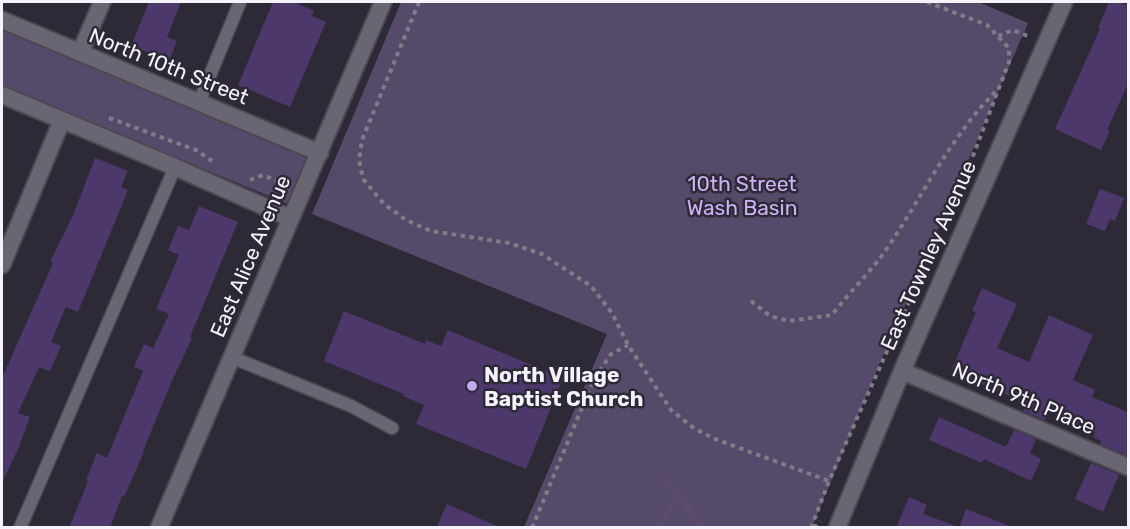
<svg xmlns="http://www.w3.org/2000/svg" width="1130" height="529" font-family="Rubik,sans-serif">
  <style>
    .green { fill: #564a6a }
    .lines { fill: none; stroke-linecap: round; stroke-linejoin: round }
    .stream { stroke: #5c4b6f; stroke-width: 6 }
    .building { fill: #4d386c }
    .service-casing { stroke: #4b4852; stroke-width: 15 }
    .minor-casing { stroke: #4b4852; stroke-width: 20 }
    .path { stroke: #807c87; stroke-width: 4; stroke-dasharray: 4.5 4.5; stroke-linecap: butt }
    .service { stroke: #6a6573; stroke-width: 12 }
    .minor { stroke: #6a6573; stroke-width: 16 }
    .poi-dot { fill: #c4a7f1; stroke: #2e2936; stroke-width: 2 }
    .labels { text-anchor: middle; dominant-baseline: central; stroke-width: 5; stroke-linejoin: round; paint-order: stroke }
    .street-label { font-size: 21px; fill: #f4f2fa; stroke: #2e2936 }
    .park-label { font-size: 21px; fill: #ccb3f5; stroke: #2e2936 }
    .poi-label { font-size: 21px; font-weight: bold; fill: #f4f2fa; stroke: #2e2936; text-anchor: start }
  </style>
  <rect width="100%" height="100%" fill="#2e2936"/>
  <path class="green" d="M401,2h577l50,21 -147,337 -69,167h-288l83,-193 -295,-120z
    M2,30l305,128 -19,46 -286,-119z"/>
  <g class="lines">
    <path class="stream" d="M666,479l37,49
      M660,528l17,-34"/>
  </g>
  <path class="building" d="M149,2h32l-14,35 10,4 -8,20 -38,-15z
    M273,2h21l20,9 -2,5 14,6 -36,85 -52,-22z
    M1109,2h10l9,4v78l-21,46 3,1 -9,19 -46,-21 45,-100 -2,-1z
    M95,158l33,13 -7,16 7,3 -50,122 -12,-5 -15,35 10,4 -11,25 -11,-4 -21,46 12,4 -12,32 -16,34v-105l51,-115 -3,-1 23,-47z
    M1100,189l24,9 -9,23 -5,-2 -5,12 -19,-7z
    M199,206l39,16 -48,115 2,1 -21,45 -28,68 1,1 -20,45 -2,-1 -12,32h-41l19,-47 -2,-1 11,-27 10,5 36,-87 -9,-4 10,-23 9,4 16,-34 -13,-5 23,-54 -11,-5 10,-24 11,4z
    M982,288l35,16 -20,44 32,14 20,-47 44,20 -20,45 22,10 -3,7 36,15v44l-28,-12 1,-3 -8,-4 2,-5 -47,-20 -3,8 -22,-9 3,-8 -75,-32 25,-59 -4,-1z
    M344,311l81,33 1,-4 15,6 7,-16 115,48 -37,91 -110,-45 8,-19 -21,-9 1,-2 -80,-33z
    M939,417l67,30 8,-17 22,9 -6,14 11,6 -10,22 -47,-22 -2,4 -53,-23z
    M1091,463l28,12 -16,37 -28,-13z
    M909,497l18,8 -4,9 33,12 -1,2h-59z
    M447,504l54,24h-65z
    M966,509l44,17v2h-51z"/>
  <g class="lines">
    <defs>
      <path id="service" d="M199,102l41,-100
        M231,357l120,49 41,22
        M20,528l155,-361"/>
      <path id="minor" d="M2,20l318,133
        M80,53l22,-51
        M2,95l173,72 115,51
        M2,265l60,-145
        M902,371l226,96
        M159,528l224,-526
        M837,528l65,-157 162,-369"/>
    </defs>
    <use href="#service" class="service-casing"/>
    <use href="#minor" class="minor-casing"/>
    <path class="path" d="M419,2l-57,138 -3,20 4,19 21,25 22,16 25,11 78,12 33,11 49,32 21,27 16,32 43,65 24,19 20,10 114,42
      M927,2l60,23 22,23v14l-43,112
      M998,36l15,-6 17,7
      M109,118l87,32 16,11
      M250,180l13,-5 25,11
      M751,301l19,15 19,5 43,-6c18,-24 39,-43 56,-68 35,-52 62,-109 107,-155
      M532,528l61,-147 18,-27 17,-9
      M811,528l18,-47 110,-246
      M814,528l6,-7"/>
    <use href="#service" class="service"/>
    <use href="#minor" class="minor"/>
  </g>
  <circle class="poi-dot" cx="472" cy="386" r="6"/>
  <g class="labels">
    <g class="street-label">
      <text transform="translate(169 66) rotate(22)">North 10th Street</text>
      <text transform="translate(928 255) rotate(-66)">East Townley Avenue</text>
      <text transform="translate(250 256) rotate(-67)">East Alice Avenue</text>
      <text transform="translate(1024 398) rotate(23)">North 9th Place</text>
    </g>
    <g class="park-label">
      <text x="742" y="183">10th Street<tspan x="742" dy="24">Wash Basin</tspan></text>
    </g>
    <g class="poi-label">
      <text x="484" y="374">North Village<tspan x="484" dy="24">Baptist Church</tspan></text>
    </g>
  </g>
  <rect width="1130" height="529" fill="none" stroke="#f4f2fa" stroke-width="6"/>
</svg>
